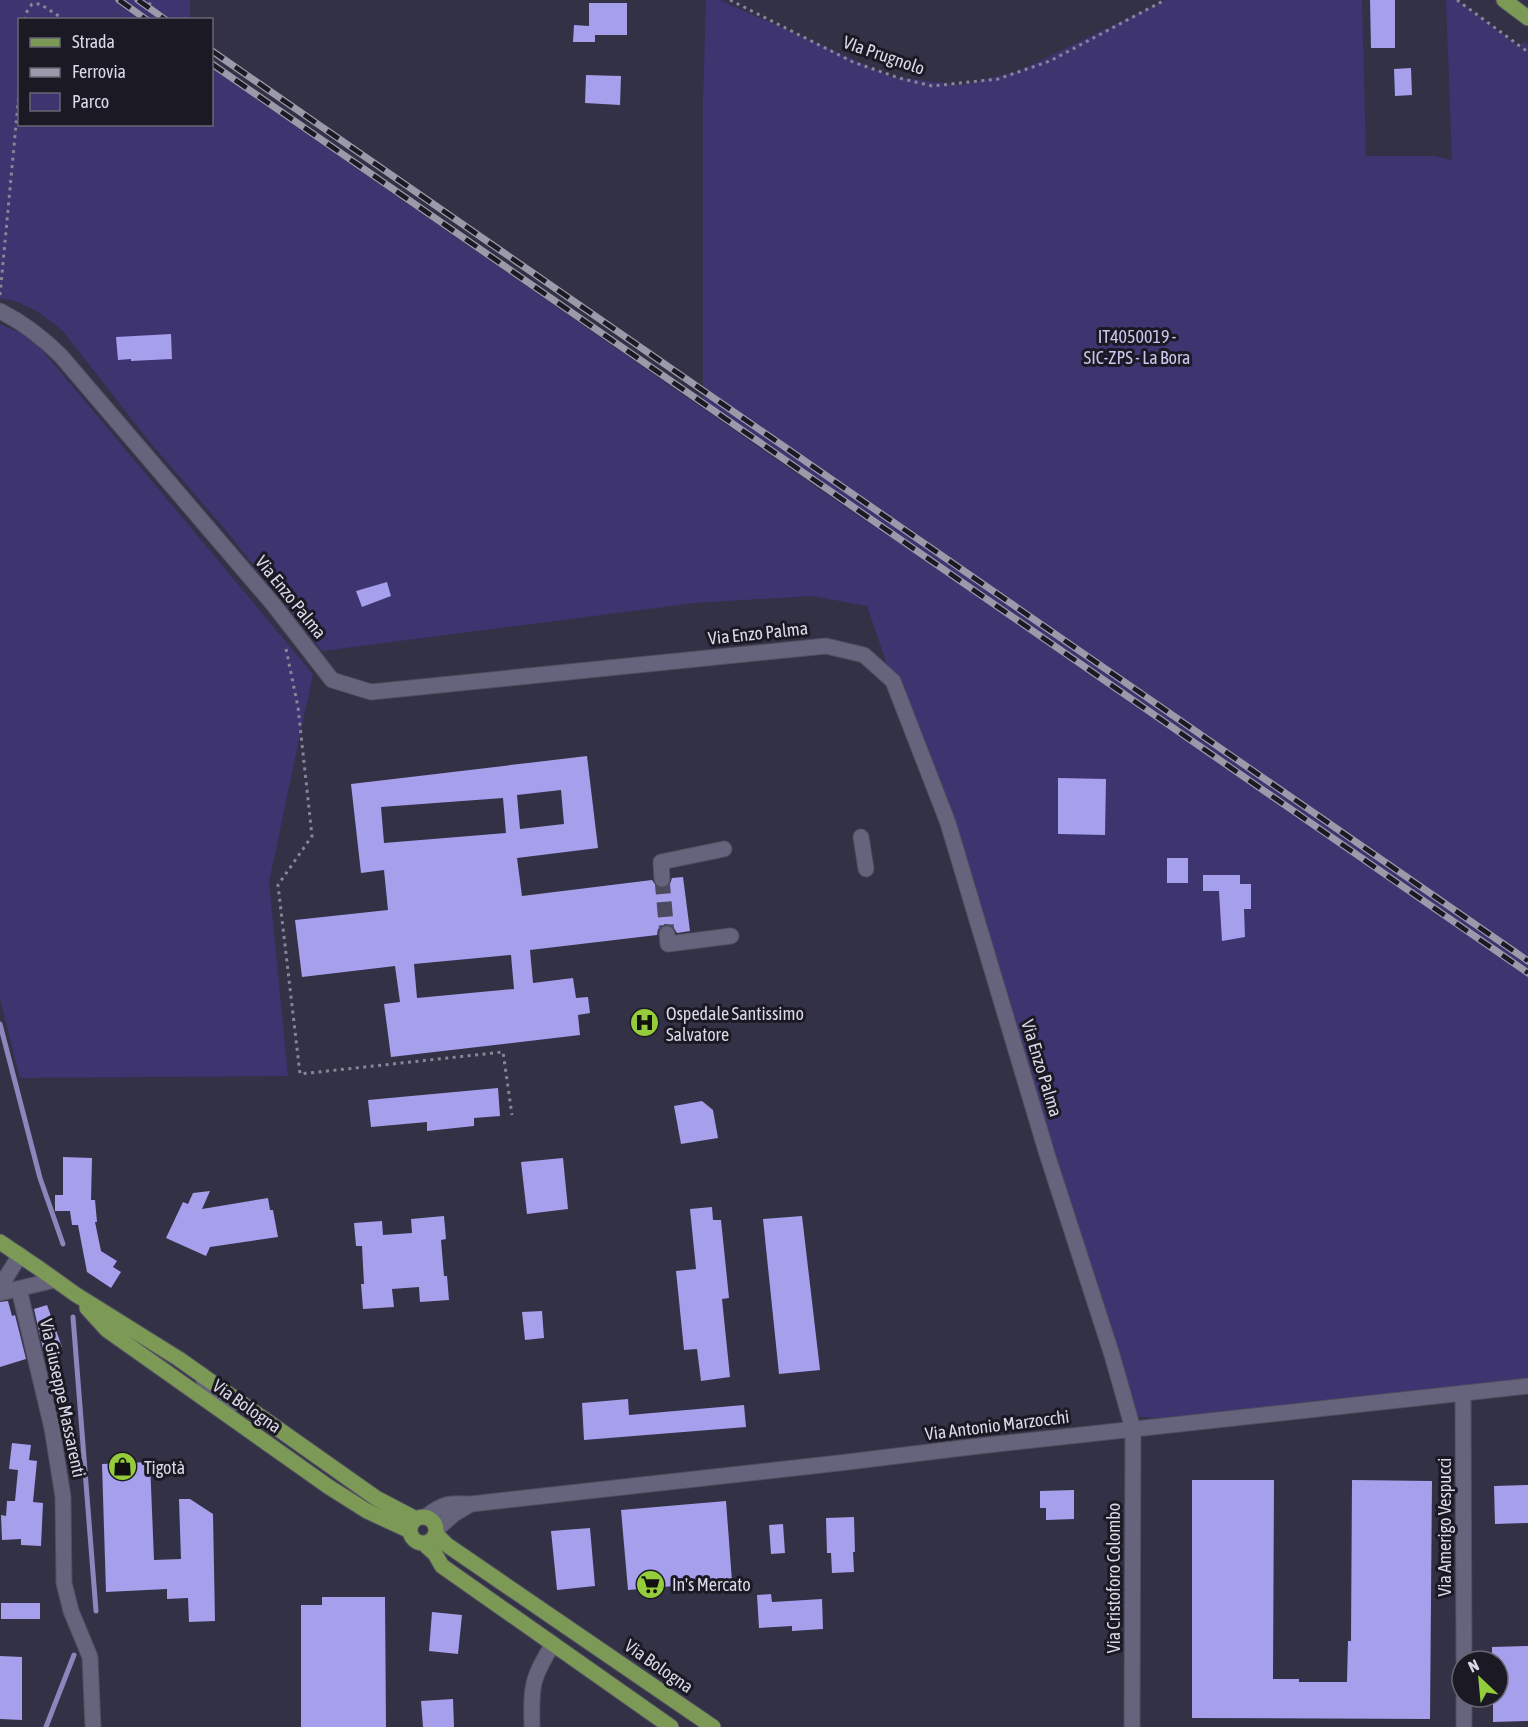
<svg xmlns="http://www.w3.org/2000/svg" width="1528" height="1727" font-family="'Asap Condensed',sans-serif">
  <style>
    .green { fill: #3d3470 }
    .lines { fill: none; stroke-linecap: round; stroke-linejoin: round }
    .stream { stroke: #8b86bc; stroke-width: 5 }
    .building { fill: #a69fec; fill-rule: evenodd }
    .minor-tunnel { stroke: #4c4a5e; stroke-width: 15; stroke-dasharray: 15 8; stroke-linecap: butt }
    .minor-casing { stroke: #504f60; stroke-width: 17 }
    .major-casing { stroke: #504f60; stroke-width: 17 }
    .path { stroke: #878697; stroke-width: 3; stroke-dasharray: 3 4.5; stroke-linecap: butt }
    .minor { stroke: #65647c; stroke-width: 15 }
    .major { stroke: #7c9a55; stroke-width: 15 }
    .rail-casing { stroke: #9b9aaa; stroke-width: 7 }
    .rail { stroke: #1b1a24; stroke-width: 4.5; stroke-dasharray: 14; stroke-linecap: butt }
    .labels { text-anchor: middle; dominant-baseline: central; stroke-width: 6; stroke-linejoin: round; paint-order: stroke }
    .street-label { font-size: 18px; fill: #d9d9e7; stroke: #1b1a24 }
    .park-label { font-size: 18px; fill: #c9c7ef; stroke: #1b1a24 }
    .poi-label { font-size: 18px; fill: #d9d9e7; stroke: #1b1a24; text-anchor: start }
  </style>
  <rect width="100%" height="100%" fill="#333146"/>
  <path class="green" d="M0,0h190v19l-170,1v104h192v-56l669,464 -178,-128v-304l3,-100h14l172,77 70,8 57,-14 146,-71h197l4,156h68l18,4 -6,-160h11l64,48 1,-6 6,2v1338l-372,36 -28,-2 -137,-445 -124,-365 -55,-10 -117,7 -373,48 -93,-117 -80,-93 -87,-111 -25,-19 -22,-10 -15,-3z
    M0,324l33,15 280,335 -44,208 19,194 -268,2 -20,-79z"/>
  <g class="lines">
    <path class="stream" d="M0,1024l40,154 23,66
      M73,1317l23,294
      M46,1727l28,-72"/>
  </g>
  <path class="building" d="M1370,0h25v48h-24z
    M589,3h38v32h-32v7h-22l1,-17 15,1z
    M1411,68l1,27 -17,1 -1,-27z
    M586,75l35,1 -1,29 -35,-2z
    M171,334l1,25 -41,2v-2l-13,1 -2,-23z
    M387,582l4,14 -29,11 -6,-16z
    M587,756l11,92 -81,10 5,38 130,-16 5,7 6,2 7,-5 2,-6 11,-1 7,54 -13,2 -5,-8 -7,-1 -7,5 -1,6 -127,15 3,33 40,-5 3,20 12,-1 2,16 -12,2 2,20 -189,22 -7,-53 16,-2 -5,-36 -93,11 -7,-57 93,-10 -4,-40 -23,3 -10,-89zM561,790l3,34 -44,5 -3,-34zM503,798l3,35 -122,10 -3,-36zM511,955l3,34 -97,9 -3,-34z
    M1058,778l48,1 -1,56 -47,-1z
    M1167,858h21v25h-21z
    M1203,875h37v9h11v25h-7l1,28 -23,4 -3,-50h-16z
    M498,1088l2,28 -26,2v8l-47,5v-9l-56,5 -3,-27z
    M702,1101l11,9 5,28 -37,6 -7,-38z
    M63,1157l29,1 -1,42h4l2,22h-2l6,29 16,10 -4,6 8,5 -10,16 -24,-16 -9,-47h-6l-2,-14h-15v-16h8z
    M563,1158l5,51 -41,5 -6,-52z
    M210,1191l-8,18 66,-11 2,12h3l5,27 -68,10 -4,9 -40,-18 17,-36 5,2 5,-11z
    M712,1207l1,13h8l8,78 -7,1 8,78 -29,4 -4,-32 -13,1 -8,-79 20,-2 -6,-60z
    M444,1216l2,23 -5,1 3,36h3l2,24 -29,2 -1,-15 -27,2 2,18 -31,2 -2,-25h3l-2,-38h-6l-2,-23 28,-2 1,14 29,-2 -1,-14z
    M802,1216l18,154 -41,4 -16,-155z
    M8,1301l4,15 3,-1 11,44 -26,8v-65z
    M47,1305l15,42 -18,6 -10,-44z
    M542,1311l2,27 -19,2 -3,-28z
    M628,1399l1,16 115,-10 2,22 -162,13 -2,-37z
    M12,1443l19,2 -2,15 8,1 -4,41 10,1 -2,43 -20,-1v-6l-19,1 -1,-25 5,1 1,-15h8l3,-31 -9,-1z
    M150,1462l4,98 27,-1 -2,-60h11l23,15 2,107 -26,1 -1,-24 -21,1v-10l-61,3 -4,-128z
    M1192,1480h82l-1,199h26v3h48l1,-41h3l1,-161 80,1 -2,238 -238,-1z
    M1528,1485v38l-33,1 -1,-38z
    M1074,1490v29l-28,1v-12h-6v-17z
    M726,1501l6,80 -104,9 -7,-80z
    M854,1517l1,35h-2l1,20 -22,1 -1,-20h-4l-1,-35z
    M783,1524l2,29 -14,1 -2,-29z
    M590,1528l5,58 -38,4 -6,-59z
    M771,1594l1,8 50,-3 1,30 -31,2v-5l-33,2 -2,-33z
    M322,1597h63l1,130h-85v-122h21z
    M1,1603h39v16h-39z
    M432,1612l30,3 -4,39 -29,-3z
    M1528,1646v75l-35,1v-25h5v-36h-6v-14z
    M0,1656l22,1v63l-22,-1z
    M453,1699l1,28h-31l-2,-26z"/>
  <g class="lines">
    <path class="minor-tunnel" d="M662,879l5,55"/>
    <defs>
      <path id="minor" d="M0,311c24,12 42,26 61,45l212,248 59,76 39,12 455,-46 38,9 29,26 55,142 99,331 65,201 21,74 -1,298
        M861,837l5,32
        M662,879l-1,-17 63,-13
        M667,934l1,10 63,-8
        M0,1287l20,-32
        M19,1289l33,139 11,69 1,86 7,28 19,46 3,70
        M0,1293l55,-13
        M202,1375l6,17 21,16
        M1463,1393l1,268
        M426,1517c16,-14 24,-14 45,-13l368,-41 140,-17 549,-60
        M437,1529l17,-15 17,-10
        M1464,1697v30
        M532,1727c-1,-40 -1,-48 21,-83"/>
      <path id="major" d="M1504,0l24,18
        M0,1242l40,27 35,25 104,65 197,139 40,21
        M87,1308l20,22 222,157 38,24 43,20
        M410 1530a13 13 0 1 1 26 0a13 13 0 1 1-26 0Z
        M436,1534l11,11 266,182
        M423,1543l12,11 7,12 229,161"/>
    </defs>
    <use href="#minor" class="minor-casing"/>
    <use href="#major" class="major-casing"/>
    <path class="path" d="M730,0l123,62 46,16 33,8 66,-7 52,-18 115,-61
      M1457,0l71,52
      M149,5l3,-5
      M25,20l1,-7 6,-9h8l25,16
      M0,295l20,-213
      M286,649l12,58 14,129 -34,49 22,189 203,-22 9,63"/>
    <use href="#minor" class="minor"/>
    <use href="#major" class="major"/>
    <defs>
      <path id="rail" d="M119,0l28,20
        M138,0l28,20
        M212,51l1316,910
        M212,64l1316,909"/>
    </defs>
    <use href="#rail" class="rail-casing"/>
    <use href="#rail" class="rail"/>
  </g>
  <defs>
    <symbol id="hospital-disc" viewBox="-11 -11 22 22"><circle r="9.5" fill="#95cc3b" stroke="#1b1a24"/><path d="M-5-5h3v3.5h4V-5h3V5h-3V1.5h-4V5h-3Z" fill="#111"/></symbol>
    <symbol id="shop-disc" viewBox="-11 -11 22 22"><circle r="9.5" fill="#95cc3b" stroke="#1b1a24"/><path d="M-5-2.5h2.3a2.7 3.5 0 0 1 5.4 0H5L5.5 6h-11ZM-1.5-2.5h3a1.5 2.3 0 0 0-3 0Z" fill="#111"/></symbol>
    <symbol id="supermarket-disc" viewBox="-11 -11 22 22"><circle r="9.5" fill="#95cc3b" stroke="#1b1a24"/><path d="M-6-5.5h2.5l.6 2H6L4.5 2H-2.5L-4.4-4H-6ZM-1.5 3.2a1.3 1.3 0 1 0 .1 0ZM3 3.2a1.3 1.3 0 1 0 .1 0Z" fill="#111"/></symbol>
  </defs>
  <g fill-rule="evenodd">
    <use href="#hospital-disc" x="628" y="1006" width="33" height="33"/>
    <use href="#shop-disc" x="106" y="1450" width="33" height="33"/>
    <use href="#supermarket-disc" x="634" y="1568" width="33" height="33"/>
  </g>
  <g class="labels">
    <g class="street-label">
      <text transform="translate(884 55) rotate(19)">VIa Prugnolo</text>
      <text transform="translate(291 597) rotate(51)">Via Enzo Palma</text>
      <text transform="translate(758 633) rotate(-6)">Via Enzo Palma</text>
      <text transform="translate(1042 1068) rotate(73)">Via Enzo Palma</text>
      <text transform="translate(63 1398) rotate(78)">Via Giuseppe Massarenti</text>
      <text transform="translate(247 1406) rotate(35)">Via Bologna</text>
      <text transform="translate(997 1425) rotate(-7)">Via Antonio Marzocchi</text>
      <text transform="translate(1444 1527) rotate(-90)">Via Amerigo Vespucci</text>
      <text transform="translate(1113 1578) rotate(-90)">Via Cristoforo Colombo</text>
      <text transform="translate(659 1666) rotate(35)">Via Bologna</text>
    </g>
    <g class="park-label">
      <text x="1137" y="336">IT4050019 -<tspan x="1137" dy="21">SIC-ZPS - La Bora</tspan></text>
    </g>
    <g class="poi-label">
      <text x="666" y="1013">Ospedale Santissimo<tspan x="666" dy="21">Salvatore</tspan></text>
      <text x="144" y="1467">Tigotà</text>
      <text x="672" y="1584">In's Mercato</text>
    </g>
  </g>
  <rect x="18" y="18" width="195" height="108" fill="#1b1a24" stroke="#676672" stroke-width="1.5"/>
  <rect x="30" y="38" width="30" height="9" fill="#7c9a55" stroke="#676672" stroke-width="1.5"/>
  <text x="72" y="48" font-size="18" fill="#d9d9e7">Strada</text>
  <rect x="30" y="68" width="30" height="9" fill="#9b9aaa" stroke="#676672" stroke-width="1.5"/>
  <text x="72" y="78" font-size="18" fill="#d9d9e7">Ferrovia</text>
  <rect x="30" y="93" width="30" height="18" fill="#3d3470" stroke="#676672" stroke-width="1.5"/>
  <text x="72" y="108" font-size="18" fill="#d9d9e7">Parco</text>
  <g transform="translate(1480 1679) rotate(334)"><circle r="28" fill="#1b1a24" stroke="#676672" stroke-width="1.5"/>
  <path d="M0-4.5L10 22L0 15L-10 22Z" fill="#95cc3b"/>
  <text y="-9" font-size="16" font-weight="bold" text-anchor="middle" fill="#d9d9e7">N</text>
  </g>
</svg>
